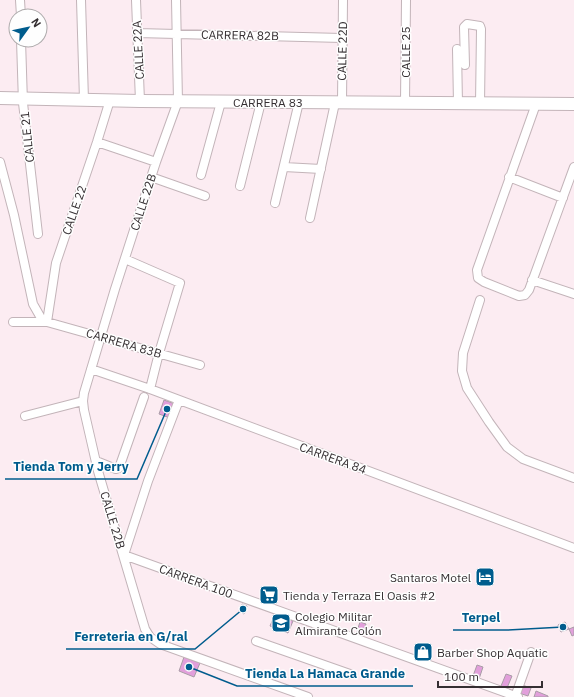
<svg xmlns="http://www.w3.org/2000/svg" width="574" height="697" font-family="'IBM Plex Sans',sans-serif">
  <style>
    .building { fill: #e29fdb; stroke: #a99da7 }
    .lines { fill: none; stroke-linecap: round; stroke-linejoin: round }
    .street-casing { stroke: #c3b4b9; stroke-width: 10 }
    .secondary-casing { stroke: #c3b4b9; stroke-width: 14 }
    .street { stroke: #fff; stroke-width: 8 }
    .secondary { stroke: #fff; stroke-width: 12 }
    .labels { text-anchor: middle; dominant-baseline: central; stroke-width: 3; stroke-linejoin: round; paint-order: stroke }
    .street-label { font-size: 12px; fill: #352f32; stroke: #fefefe }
    .poi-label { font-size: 12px; fill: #352f32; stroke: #fefefe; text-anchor: start }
    .leader { fill: none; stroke: #005c8d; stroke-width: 1.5 }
    .callout-dot { fill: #005c8d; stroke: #fefefe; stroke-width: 1.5 }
    .callout-label { font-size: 13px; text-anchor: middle; font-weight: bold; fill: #005c8d; stroke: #fefefe; stroke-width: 3; stroke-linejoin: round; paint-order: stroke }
  </style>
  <rect width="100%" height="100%" fill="#fcecf2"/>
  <path class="building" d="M164,400l11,4 -5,14 -11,-4z
    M268,588l5,2 -4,12 -5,-2z
    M242,604l5,2 -3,8 -5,-3z
    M275,614l18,7 -5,12 -18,-7z
    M360,622l6,2 -4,11 -6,-1z
    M565,622l4,7 -8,3 -3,-7z
    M574,627v8l-2,1 -3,-7z
    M422,645l6,3 -4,11 -6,-3z
    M184,657l16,6 -6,14 -15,-6z
    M477,665l6,2 -4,12 -6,-3z
    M506,674l6,2 -5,12 -6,-2z
    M522,685l9,3 -3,8 -9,-3z
    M536,691l12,5v1h-14z"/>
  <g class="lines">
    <defs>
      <path id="street" d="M20,0l1,16
        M81,0l3,100
        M136,0l4,101
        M176,0l2,101 -22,61 -41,127 -31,104 -1,8 1,9 14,61 47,158 5,8 10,7 148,53
        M137,33l205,5
        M21,40l2,63 15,131
        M457,49l1,55
        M465,65l-1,-38 3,-3 13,2 1,3 -1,75
        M342,103l1,-103
        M405,103l1,-103
        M536,104l-59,166 1,8 6,4 35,14 6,-1 4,-5 45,-123
        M97,142l59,20
        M0,162l14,53 19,89 8,14 6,4 153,43
        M284,167l37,2
        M201,175l20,-73
        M151,177l54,19
        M509,177l54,21
        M240,186l21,-84
        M275,203l24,-101
        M310,218l25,-115
        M125,259l55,24 -21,70 -9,36
        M532,280l42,14
        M480,300l-17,53 -1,18 5,17 22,34 18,25 16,12 51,19
        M13,322h33
        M47,322l9,-59 41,-121 13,-42
        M91,369l59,20 424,159
        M179,400l-31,81 -24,74 394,142
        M25,416l58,-15
        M96,461l20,8 3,-1 25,-71
        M256,641l94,33
        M515,697l16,-45"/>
      <path id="secondary" d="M0,98l140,3 434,3"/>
    </defs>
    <use href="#street" class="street-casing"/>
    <use href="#secondary" class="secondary-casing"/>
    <use href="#street" class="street"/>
    <use href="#secondary" class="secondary"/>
  </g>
  <defs>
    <symbol id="hotel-square" viewBox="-11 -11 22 22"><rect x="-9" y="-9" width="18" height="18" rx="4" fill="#005c8d" stroke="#fefefe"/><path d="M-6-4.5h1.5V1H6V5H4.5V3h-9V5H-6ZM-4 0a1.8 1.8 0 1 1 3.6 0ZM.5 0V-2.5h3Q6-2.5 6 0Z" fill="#fff"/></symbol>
    <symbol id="supermarket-square" viewBox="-11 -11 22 22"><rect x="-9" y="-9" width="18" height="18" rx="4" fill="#005c8d" stroke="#fefefe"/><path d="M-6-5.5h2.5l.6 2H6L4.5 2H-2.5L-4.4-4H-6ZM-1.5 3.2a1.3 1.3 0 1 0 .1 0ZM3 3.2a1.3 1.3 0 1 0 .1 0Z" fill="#fff"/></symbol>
    <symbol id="school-square" viewBox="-11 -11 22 22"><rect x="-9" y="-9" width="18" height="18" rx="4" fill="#005c8d" stroke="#fefefe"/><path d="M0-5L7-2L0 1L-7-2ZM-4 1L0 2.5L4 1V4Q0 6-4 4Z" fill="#fff"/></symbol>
    <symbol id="shop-square" viewBox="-11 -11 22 22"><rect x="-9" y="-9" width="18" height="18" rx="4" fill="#005c8d" stroke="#fefefe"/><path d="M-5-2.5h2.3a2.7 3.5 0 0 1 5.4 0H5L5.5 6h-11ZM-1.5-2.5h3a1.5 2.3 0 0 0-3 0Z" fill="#fff"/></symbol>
  </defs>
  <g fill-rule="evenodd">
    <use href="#hotel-square" x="474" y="566" width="22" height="22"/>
    <use href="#supermarket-square" x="258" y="584" width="22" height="22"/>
    <use href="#school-square" x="270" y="612" width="22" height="22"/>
    <use href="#shop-square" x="412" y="641" width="22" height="22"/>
  </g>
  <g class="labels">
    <g class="street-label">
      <text transform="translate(240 35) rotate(1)">CARRERA 82B</text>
      <text transform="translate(138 50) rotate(-93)">CALLE 22A</text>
      <text transform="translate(342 51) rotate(-89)">CALLE 22D</text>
      <text transform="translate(405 52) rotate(-90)">CALLE 25</text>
      <text x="268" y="102">CARRERA 83</text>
      <text transform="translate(27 137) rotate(-96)">CALLE 21</text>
      <text transform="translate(143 202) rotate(-72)">CALLE 22B</text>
      <text transform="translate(74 210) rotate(-71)">CALLE 22</text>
      <text transform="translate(124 343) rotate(16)">CARRERA 83B</text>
      <text transform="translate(333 458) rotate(20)">CARRERA 84</text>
      <text transform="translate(113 520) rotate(73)">CALLE 22B</text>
      <text transform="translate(196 581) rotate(20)">CARRERA 100</text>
    </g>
    <g class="poi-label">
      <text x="471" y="577" text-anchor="end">Santaros Motel</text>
      <text x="283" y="595">Tienda y Terraza El Oasis #2</text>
      <text x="295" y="616">Colegio Militar<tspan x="295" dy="14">Almirante Colón</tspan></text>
      <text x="437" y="652">Barber Shop Aquatic</text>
    </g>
  </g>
  <path class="leader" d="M167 409L137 479H5M563 627L508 630H453M243 609L195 649H66M189 667L237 686H413"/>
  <g class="callout-dot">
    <circle cx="167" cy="409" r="4"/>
    <circle cx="563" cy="627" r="4"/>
    <circle cx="243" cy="609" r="4"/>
    <circle cx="189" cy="667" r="4"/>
  </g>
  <g class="callout-label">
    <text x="71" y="471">Tienda Tom y Jerry</text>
    <text x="481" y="622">Terpel</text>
    <text x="131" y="641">Ferreteria en G/ral</text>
    <text x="325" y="678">Tienda La Hamaca Grande</text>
  </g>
  <g transform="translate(28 28) rotate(57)"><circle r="19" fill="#fefefe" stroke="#aeabac"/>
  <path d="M0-3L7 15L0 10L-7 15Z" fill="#005c8d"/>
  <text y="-6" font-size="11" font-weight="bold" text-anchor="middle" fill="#352f32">N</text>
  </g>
  <path d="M438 681v6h104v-6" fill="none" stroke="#352f32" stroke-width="2"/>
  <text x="444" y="681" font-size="12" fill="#352f32" stroke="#fefefe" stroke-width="3" paint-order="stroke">100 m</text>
</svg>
